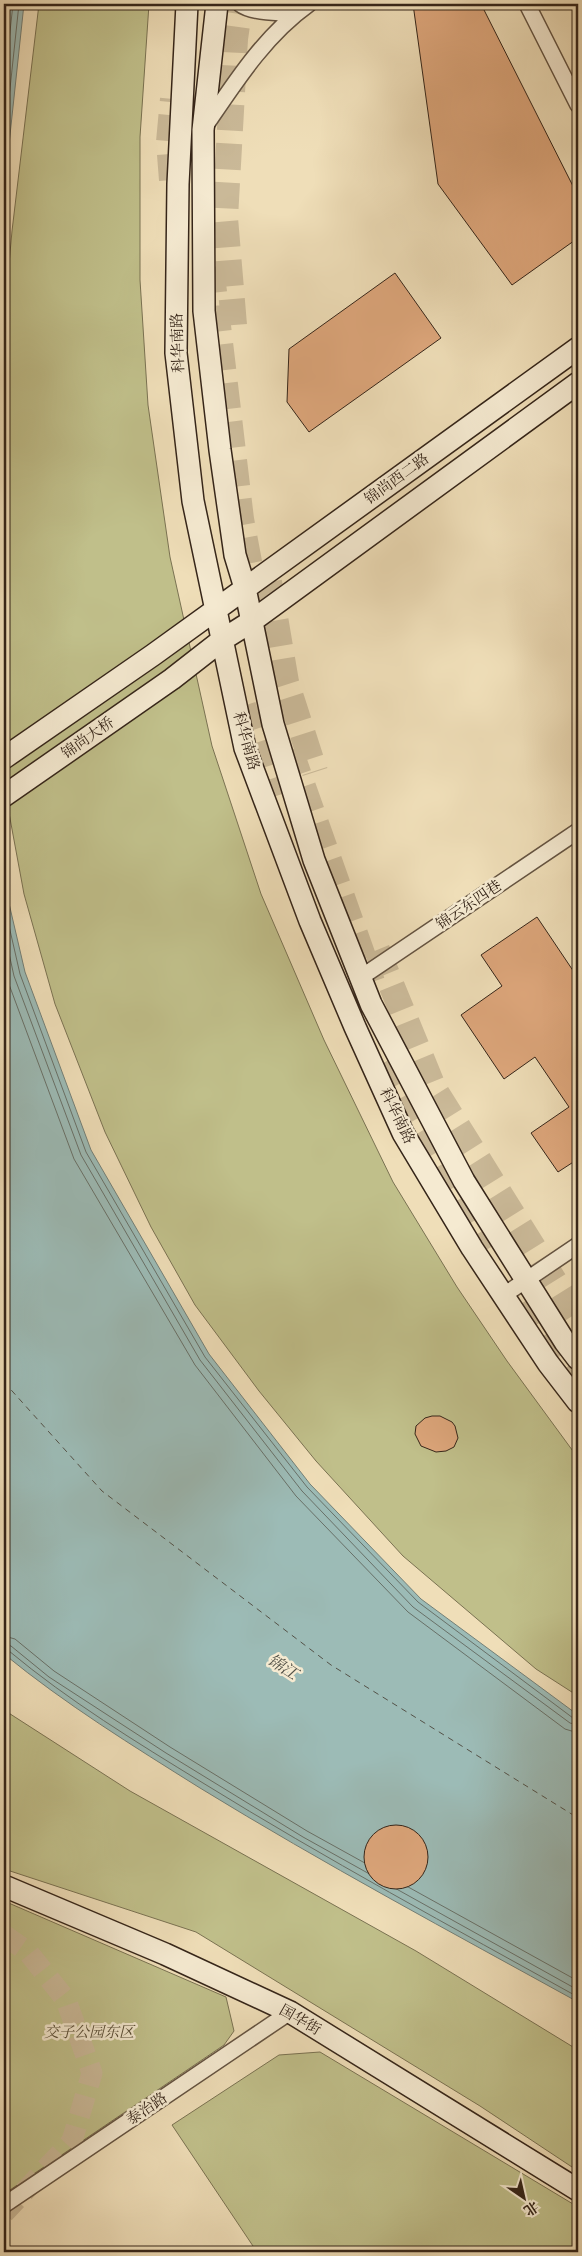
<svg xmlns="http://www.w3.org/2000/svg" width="582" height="2256" font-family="'IM FELL English','Noto Serif SC',serif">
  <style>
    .green { fill: #c0bf8a; stroke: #7a7252 }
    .water { fill: #9cbbb6; stroke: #737f77 }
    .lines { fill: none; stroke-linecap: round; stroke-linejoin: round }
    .shore { stroke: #687068; stroke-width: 1 }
    .ferry { stroke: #545248; stroke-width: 1; stroke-dasharray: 6 5; stroke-linecap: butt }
    .building { fill: #dda67b; stroke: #352519 }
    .secondary-tunnel { stroke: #cab998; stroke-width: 21; stroke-dasharray: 21 11; stroke-linecap: butt }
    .highway-tunnel { stroke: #cab998; stroke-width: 26; stroke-dasharray: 26 13; stroke-linecap: butt }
    .street-casing { stroke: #645341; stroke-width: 18 }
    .secondary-casing { stroke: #352519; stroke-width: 24 }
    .street { stroke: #f5ead1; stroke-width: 15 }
    .secondary { stroke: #f5ead1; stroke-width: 21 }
    .labels { text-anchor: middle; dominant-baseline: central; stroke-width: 5; stroke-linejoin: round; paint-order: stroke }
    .street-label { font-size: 15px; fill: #352519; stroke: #f5ead1 }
    .park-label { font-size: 15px; font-style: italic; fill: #584c35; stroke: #f5ead1 }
    .water-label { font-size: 16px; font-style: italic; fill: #545248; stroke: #f5ead1 }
  </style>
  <rect width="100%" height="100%" fill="#efdeb8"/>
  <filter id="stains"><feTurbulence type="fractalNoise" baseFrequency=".004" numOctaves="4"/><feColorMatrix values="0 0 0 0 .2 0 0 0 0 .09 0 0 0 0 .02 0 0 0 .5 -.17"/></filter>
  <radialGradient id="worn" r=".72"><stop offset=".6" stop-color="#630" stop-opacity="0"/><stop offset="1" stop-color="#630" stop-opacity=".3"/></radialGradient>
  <path class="green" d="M39,4h110l-9,133v143l8,125 22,152 42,189 49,148 63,146 69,142 64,105 50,74 71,97v238l-42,-27 -133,-113 -87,-95 -57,-70 -64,-86 -44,-78 -46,-95 -50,-128 -31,-110 -20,-108v-467l8,-88z
    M4,1710l126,81 286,160 162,99v121l-98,-65 -284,-174 -192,-63z
    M4,1901l222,96 8,34 -10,14 -220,149z
    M320,2052l258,155v45h-321l-85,-127 107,-70z"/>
  <path class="water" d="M4,4h20l-20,187z
    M4,882l21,90 66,178 118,204 101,130 111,115 157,116v287c-127,-70 -254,-138 -378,-214 -67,-42 -135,-84 -196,-134z"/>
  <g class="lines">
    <path class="shore" d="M4,87l9,-83
      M4,145l15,-141
      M4,904l16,70 66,178 119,205 102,130 111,115 155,116 5,1
      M4,931l10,45 67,179 119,205 102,131 111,116 157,116 8,2
      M4,964l3,15 67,180 121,206 101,131 112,116 157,117 13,4
      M4,1636l11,3 39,32 116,76 137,84 271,150
      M4,1644l7,2 38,31 117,76 137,84 275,153
      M4,1650l5,1c60,50 127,91 194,132 123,76 249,144 375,214"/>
    <path class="ferry" d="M4,1382l98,109 229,174 247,153"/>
  </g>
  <path class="building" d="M413,4h68l97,192v42l-66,47 -74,-101z
    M395,273l46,65 -132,94 -22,-30 2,-53z
    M537,917l41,61v181l-20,13 -27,-39 38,-26 -34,-50 -31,22 -43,-64 41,-29 -21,-31z
    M432,1416h8l12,6 3,4 3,12 -4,9 -8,4 -10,1 -15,-6 -6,-12 1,-8 9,-8z
    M364 1857a32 32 0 1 1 64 0a32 32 0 1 1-64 0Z"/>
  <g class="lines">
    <path class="secondary-tunnel" d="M4,1935l24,17 38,48 26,73 -20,68 -68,72"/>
    <path class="highway-tunnel" d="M172,180l-3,-38 4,-43
      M211,267l30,252 16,86
      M234,325l-9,-107 10,-179 5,-35
      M269,582l17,100 29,90
      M243,706l30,91
      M290,750l82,232
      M377,950l57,139 144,230
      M380,1065l106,185
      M521,1304l56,84"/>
    <defs>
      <path id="street" d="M240,4c11,9 41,9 56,9
        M527,4l51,101
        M204,128c30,-44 60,-92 105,-124
        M360,978l218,-147
        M504,1295l74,-50
        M4,2205l286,-193"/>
      <path id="secondary" d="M187,4l-9,180 -2,169 17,148 52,247 65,173 45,106 48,106 69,115 76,115 30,39
        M217,4l-14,126 1,181 16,139 15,105 10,33 28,136 41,136 57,144 93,177 101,161 13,17
        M4,758l149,-103 425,-307
        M4,796l168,-117 50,-39 30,-19 326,-238
        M4,1886l161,68 125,58 288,178"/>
    </defs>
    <use href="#street" class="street-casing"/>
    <use href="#secondary" class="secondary-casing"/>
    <use href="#street" class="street"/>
    <use href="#secondary" class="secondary"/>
  </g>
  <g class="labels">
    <g class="street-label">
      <text transform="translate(178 343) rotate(-92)">科华南路</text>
      <text transform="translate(397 479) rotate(-36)">锦尚西二路</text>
      <text transform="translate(88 738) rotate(-35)">锦尚大桥</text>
      <text transform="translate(246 741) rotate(74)">科华南路</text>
      <text transform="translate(469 905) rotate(-34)">锦云东四巷</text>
      <text transform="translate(397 1116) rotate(64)">科华南路</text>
      <text transform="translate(300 2020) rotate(30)">国华街</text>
      <text transform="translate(147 2109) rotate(-34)">泰治路</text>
    </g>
    <g class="park-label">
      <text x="89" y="2032">交子公园东区</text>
    </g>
    <g class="water-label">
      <text transform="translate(282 1668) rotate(33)">锦江</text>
    </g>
  </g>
  <rect width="582" height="2256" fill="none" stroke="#efdeb8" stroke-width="20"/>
  <rect x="5" y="5" width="572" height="2246" fill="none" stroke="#352519" stroke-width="2.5"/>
  <rect x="10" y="10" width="562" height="2236" fill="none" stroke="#352519"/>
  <g transform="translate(524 2198) rotate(146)" stroke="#f5ead1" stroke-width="4" paint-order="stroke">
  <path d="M0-4L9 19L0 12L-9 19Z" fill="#352519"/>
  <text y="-8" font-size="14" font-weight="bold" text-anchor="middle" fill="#352519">北</text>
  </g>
  <rect width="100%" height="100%" filter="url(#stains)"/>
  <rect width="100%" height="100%" fill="url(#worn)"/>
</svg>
